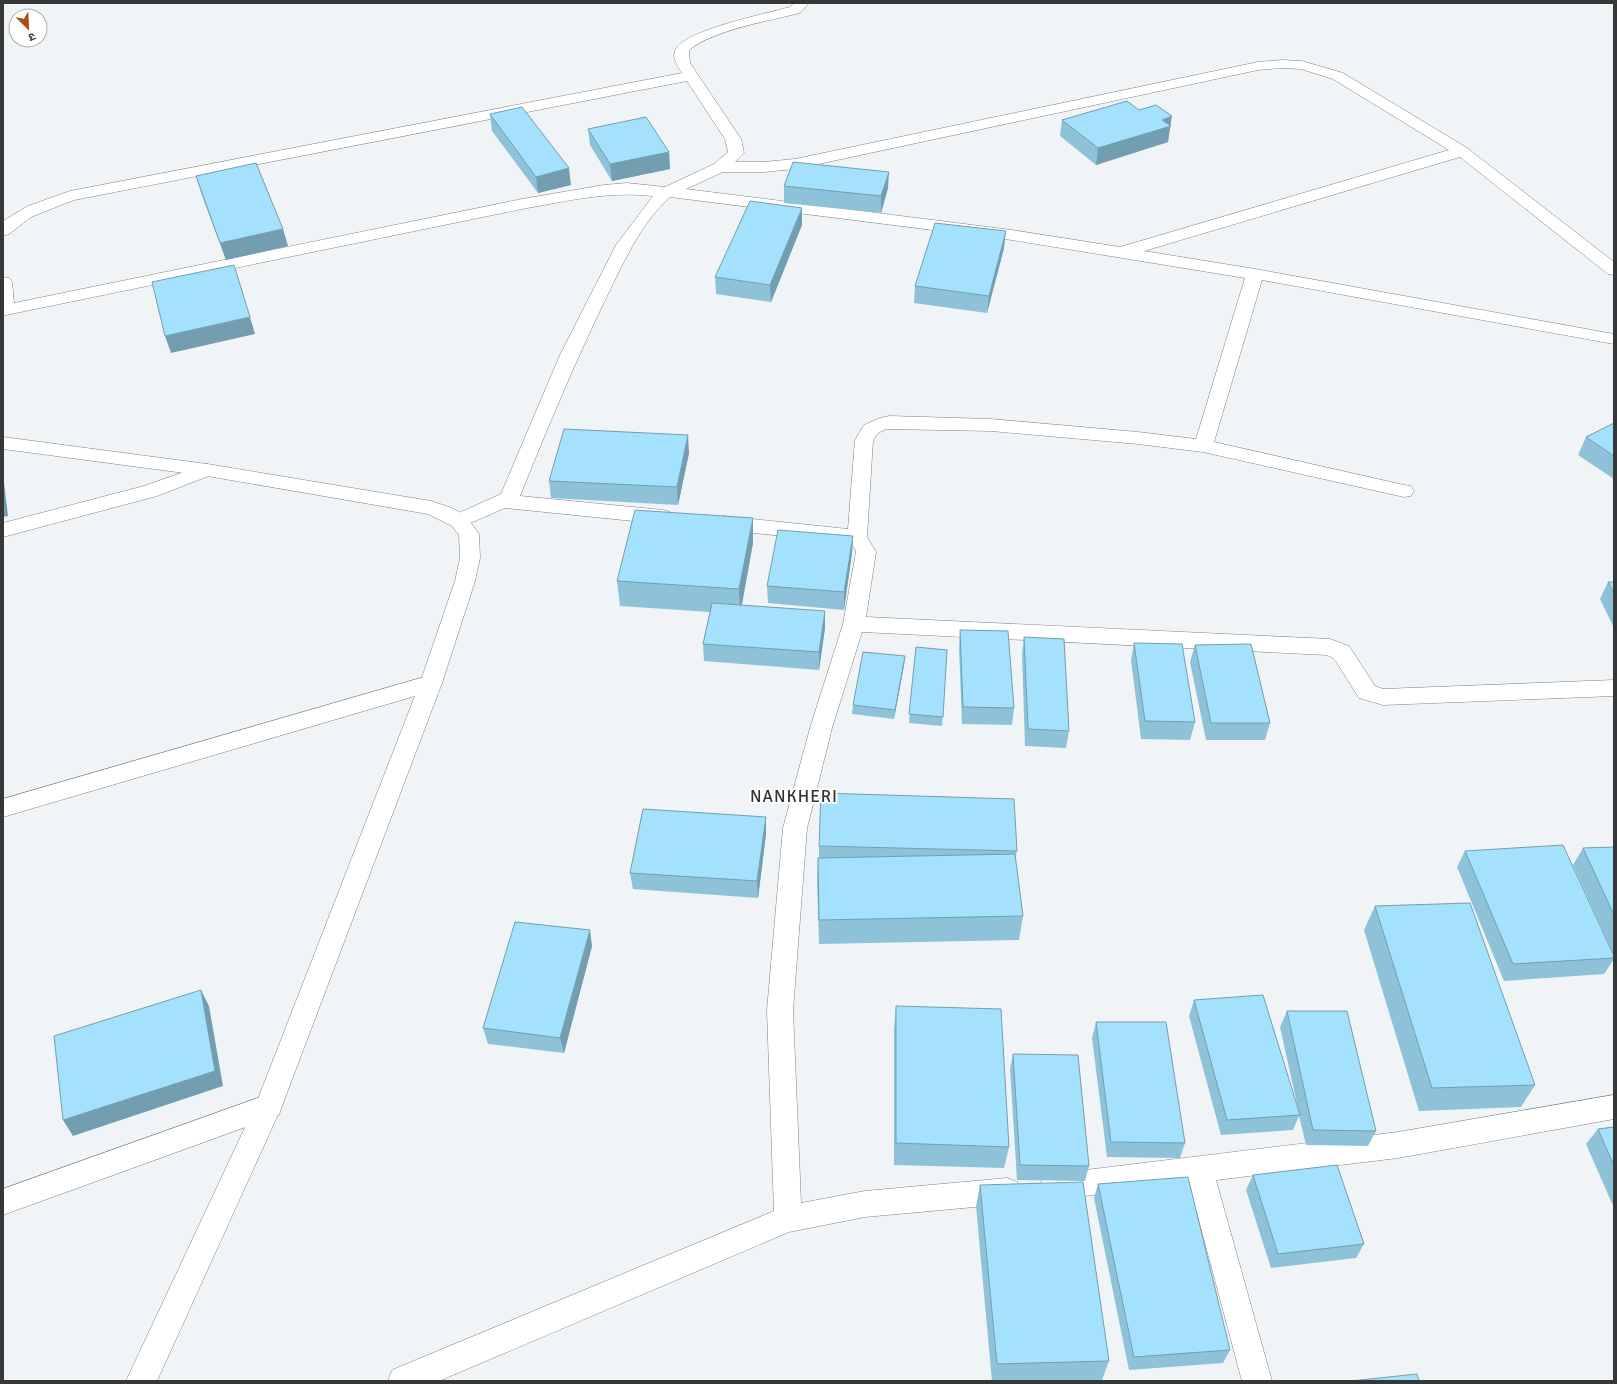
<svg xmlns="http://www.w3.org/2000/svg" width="1617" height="1384" font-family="Signika,'Noto Sans Devanagari',sans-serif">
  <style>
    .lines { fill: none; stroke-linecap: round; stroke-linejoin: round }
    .street-casing { stroke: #7d8082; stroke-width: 1 }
    .secondary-casing { stroke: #7d8082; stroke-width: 1 }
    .street { fill: #fff; fill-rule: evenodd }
    .secondary { fill: #fff; fill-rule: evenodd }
    .wall { fill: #8dc2d9 }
    .shaded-wall { fill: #739eb0 }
    .building { fill: #a4e1fc; stroke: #739eb0 }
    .labels { text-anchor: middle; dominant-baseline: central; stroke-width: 4; stroke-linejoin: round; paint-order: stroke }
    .quarter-label { font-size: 17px; letter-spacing: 1px; fill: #303233; stroke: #fff }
  </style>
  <rect width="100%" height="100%" fill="#f1f4f6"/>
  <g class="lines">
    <defs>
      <path id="street" d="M794,3h15l-9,10c-32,8 -86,17 -111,37l1,13 51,76 3,14 -9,9h29l31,-3 463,-97 24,-2 20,1 41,12 124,75 147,114v13l-6,-1 -148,-117 -316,94 111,18 359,65v10l-352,-64 -48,162 190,43 7,1 3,5 -3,5 -7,1 -201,-45 -65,-8 -147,-13 -105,-2 -8,4 -5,7 -6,97 9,15 -10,65 464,22 19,7 26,40 8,3 231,-9v16l-231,9 -24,-7 -22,-35 -4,-5 -6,-3 -465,-23 -30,96 -25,100 -14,182 8,193 64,-12 142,-13 10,4 4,9 -4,9 -10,4 -142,13 -76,15 -350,149h-51l4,-11 382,-159 -7,-201 16,-182 27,-100 33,-104 13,-72 -2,-5 -9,-5 -122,-12 -7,-2 -3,-5 3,-5 7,-2 125,13 7,-89 9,-15 16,-7 9,-2 102,3 147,13 58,7 49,-161 -233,-38 -342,-43c-30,27 -46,65 -63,99 -32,66 -60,133 -87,200l143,14 7,2 3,5 -3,5 -7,2 -158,-16 -46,20 -7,-2 -3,-5 3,-5 49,-22 59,-139 56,-110 37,-49c-46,-5 -86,5 -131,13l-516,106h-3v-38l6,1 3,4 2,21 508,-104 82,-14 23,-2 38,4 49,-23 14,-12 -3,-13 -38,-58 -613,119 -43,17 -22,17 -6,2v-15l25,-15 42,-15 612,-118c-4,-7 -10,-14 -7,-22 5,-20 94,-38 115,-44zM1282,68l19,1 32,10 116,71 -329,97 -108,-17 -326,-41 37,-17h41l31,-3 463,-99z
        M207,464l7,2 3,4 -3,4 -57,22 -154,41v-14l141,-37z
        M431,675l8,2 3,6 -3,6 -436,128v-18z
        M269,1094l10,3 3,9 -3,9 -276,100v-26z
        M1614,1095v24l-216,39 -182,22 56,201h-30l-53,-198 -136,17 -10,-4 -4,-9 4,-9 10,-4 345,-42z"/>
      <path id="secondary" d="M3,437l204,27 224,37 21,7 14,8 13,18 1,24 -5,23 -33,102 -160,423 -125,275h-31l130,-277 164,-421 35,-102 5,-23 -1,-23 -7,-9 -24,-12 -221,-38 -204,-27z"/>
    </defs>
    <use href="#street" class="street-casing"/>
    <use href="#secondary" class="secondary-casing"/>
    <use href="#street" class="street"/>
    <use href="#secondary" class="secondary"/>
  </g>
  <path class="wall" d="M1139,110l31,16 -2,16 -72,23 -36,-29 2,-16z
    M490,114l81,71 -33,8 -46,-62z
    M588,129l81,23 1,17 -58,12 -22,-36z
    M196,176l92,70 -62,14 -25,-67z
    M784,186l104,2 -7,25 -97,-10z
    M802,225l-31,77 -55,-8 -1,-17z
    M1004,248l-17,65 -73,-10 1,-17z
    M1614,423v56l-36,-24 8,-18z
    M689,453l-11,52 -127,-7 -2,-17z
    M853,536l-1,17 -8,57 -76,-7 -1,-17z
    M753,543l-11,62 83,6v17l-6,42 -115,-9 -1,-17 7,-32 -90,-6 -3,-25z
    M1608,582h6v46l-14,-29z
    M960,630l54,78 -2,17 -50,-1 -3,-76z
    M1024,637l45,94 -3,17 -41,-2 -3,-92z
    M1134,643l61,79 -5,18 -49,-1 -10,-79z
    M1195,645l75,78 -5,17h-59l-16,-78z
    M916,647l31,3 -5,76 -33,-3z
    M905,656l-1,9 -10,54 -42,-5 1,-9z
    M766,817v17l-8,64 -125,-9 -3,-16z
    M819,846l198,5 -2,8 8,57 -4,24 -200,4 -2,-62 1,-24h1z
    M1614,847v108l-41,-90 10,-17z
    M1465,851l149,105v3l-10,15 -100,7 -47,-114z
    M1375,906l160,179 -14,22 -102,4 -55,-181z
    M592,946l-28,107 -76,-9 -5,-16z
    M1194,1000l105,113 -19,-86 7,-16 89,120 -8,15 -62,-1 -7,-29 -6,14 -72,5 -32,-119z
    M896,1006l113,141 -5,21 -110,-3v-136z
    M1096,1022l89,121 -5,15 -73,-1 -15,-119z
    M1013,1054l76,112 -4,15 -68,-1 -7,-111z
    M1614,1127v81l-28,-64 12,-15z
    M1253,1175l111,69 -8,14 -85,10 -25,-78z
    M1098,1184l132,166 -7,13 -94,7 -35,-172z
    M980,1185l129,176 -7,19 -47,1h-63l-16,-175z"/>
  <path class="shaded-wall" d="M1172,116l-4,26 -72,23 2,-17 64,-28z
    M669,152l1,17 -58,12 -2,-17z
    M569,168l2,17 -33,8 -2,-16z
    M889,172l-1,16 -7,25v-17z
    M802,208v17l-31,77 -1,-17z
    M283,229l5,17 -62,14 -6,-17z
    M1006,231l-2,17 -17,65 2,-17z
    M250,317l5,17 -84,19 -6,-17z
    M688,435l1,18 -11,52 -1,-18z
    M3,474l5,42 -5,1z
    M753,518v25l-13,71 -1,-25z
    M853,536l-1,17 -8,57v-18z
    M825,611v17l-6,42v-18z
    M905,656l-1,9 -10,54 1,-9z
    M766,817v17l-8,64 -1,-17z
    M590,930l2,16 -28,107 -4,-15z
    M201,990l8,16 14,80 -150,50 -10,-16z"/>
  <path class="building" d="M1127,101l12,9 17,-5 16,11 -10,4 9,6 -73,22 -36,-28z
    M522,107l47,61 -33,9 -46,-63z
    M646,117l23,35 -59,12 -22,-35z
    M793,162l96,10 -8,24 -97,-10z
    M256,163l27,66 -63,14 -24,-67z
    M750,201l52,7 -32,77 -55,-8z
    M935,223l71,8 -17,65 -74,-10z
    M234,265l16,52 -85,19 -13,-54z
    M1614,423v33l-28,-19z
    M564,429l124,6 -11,52 -128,-6z
    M635,510l118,8 -14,71 -122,-8z
    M778,530l75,6 -9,56 -77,-6z
    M1608,582h6v11z
    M712,603l113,8 -6,41 -116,-8z
    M960,630l48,1 6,77 -51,-1z
    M1024,637l40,2 5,92 -41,-2z
    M1134,643l48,1 13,78 -50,-1z
    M1251,644l19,79h-59l-16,-78z
    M916,647l31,3 -4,67 -34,-3z
    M863,652l42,4 -10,54 -42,-5z
    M821,793l193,6 3,52 -198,-5z
    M643,809l123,8 -9,64 -127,-8z
    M1563,845l51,111v2l-101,6 -48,-113z
    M1614,847v68l-31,-67z
    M1015,854l8,62 -204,4 -1,-62z
    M1470,903l65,182 -103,3 -57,-182z
    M515,922l75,8 -30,108 -77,-10z
    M201,990l14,81 -152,49 -9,-84z
    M1263,995l37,120 -73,5 -33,-120z
    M896,1006l105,3 8,138 -113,-4z
    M1287,1011h60l29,120 -63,-1z
    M1096,1022h70l19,121 -74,-1z
    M1013,1054l65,1 11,111 -69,-1z
    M1614,1127v39l-16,-37z
    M1337,1165l27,79 -86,10 -25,-79z
    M1188,1177l42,173 -96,7 -36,-173z
    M1083,1182l26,179 -112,3 -17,-179z
    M1417,1374l2,7h-68z"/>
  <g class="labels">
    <g class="quarter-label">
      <text x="794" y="796">NANKHERI</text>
    </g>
  </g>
  <rect width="1617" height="1384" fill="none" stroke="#363838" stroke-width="8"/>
  <g transform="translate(28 28) rotate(156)"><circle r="19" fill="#ffffff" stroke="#afafaf"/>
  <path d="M0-3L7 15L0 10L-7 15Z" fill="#af4c13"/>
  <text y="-6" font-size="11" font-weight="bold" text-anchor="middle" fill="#363838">उ</text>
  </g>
</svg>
